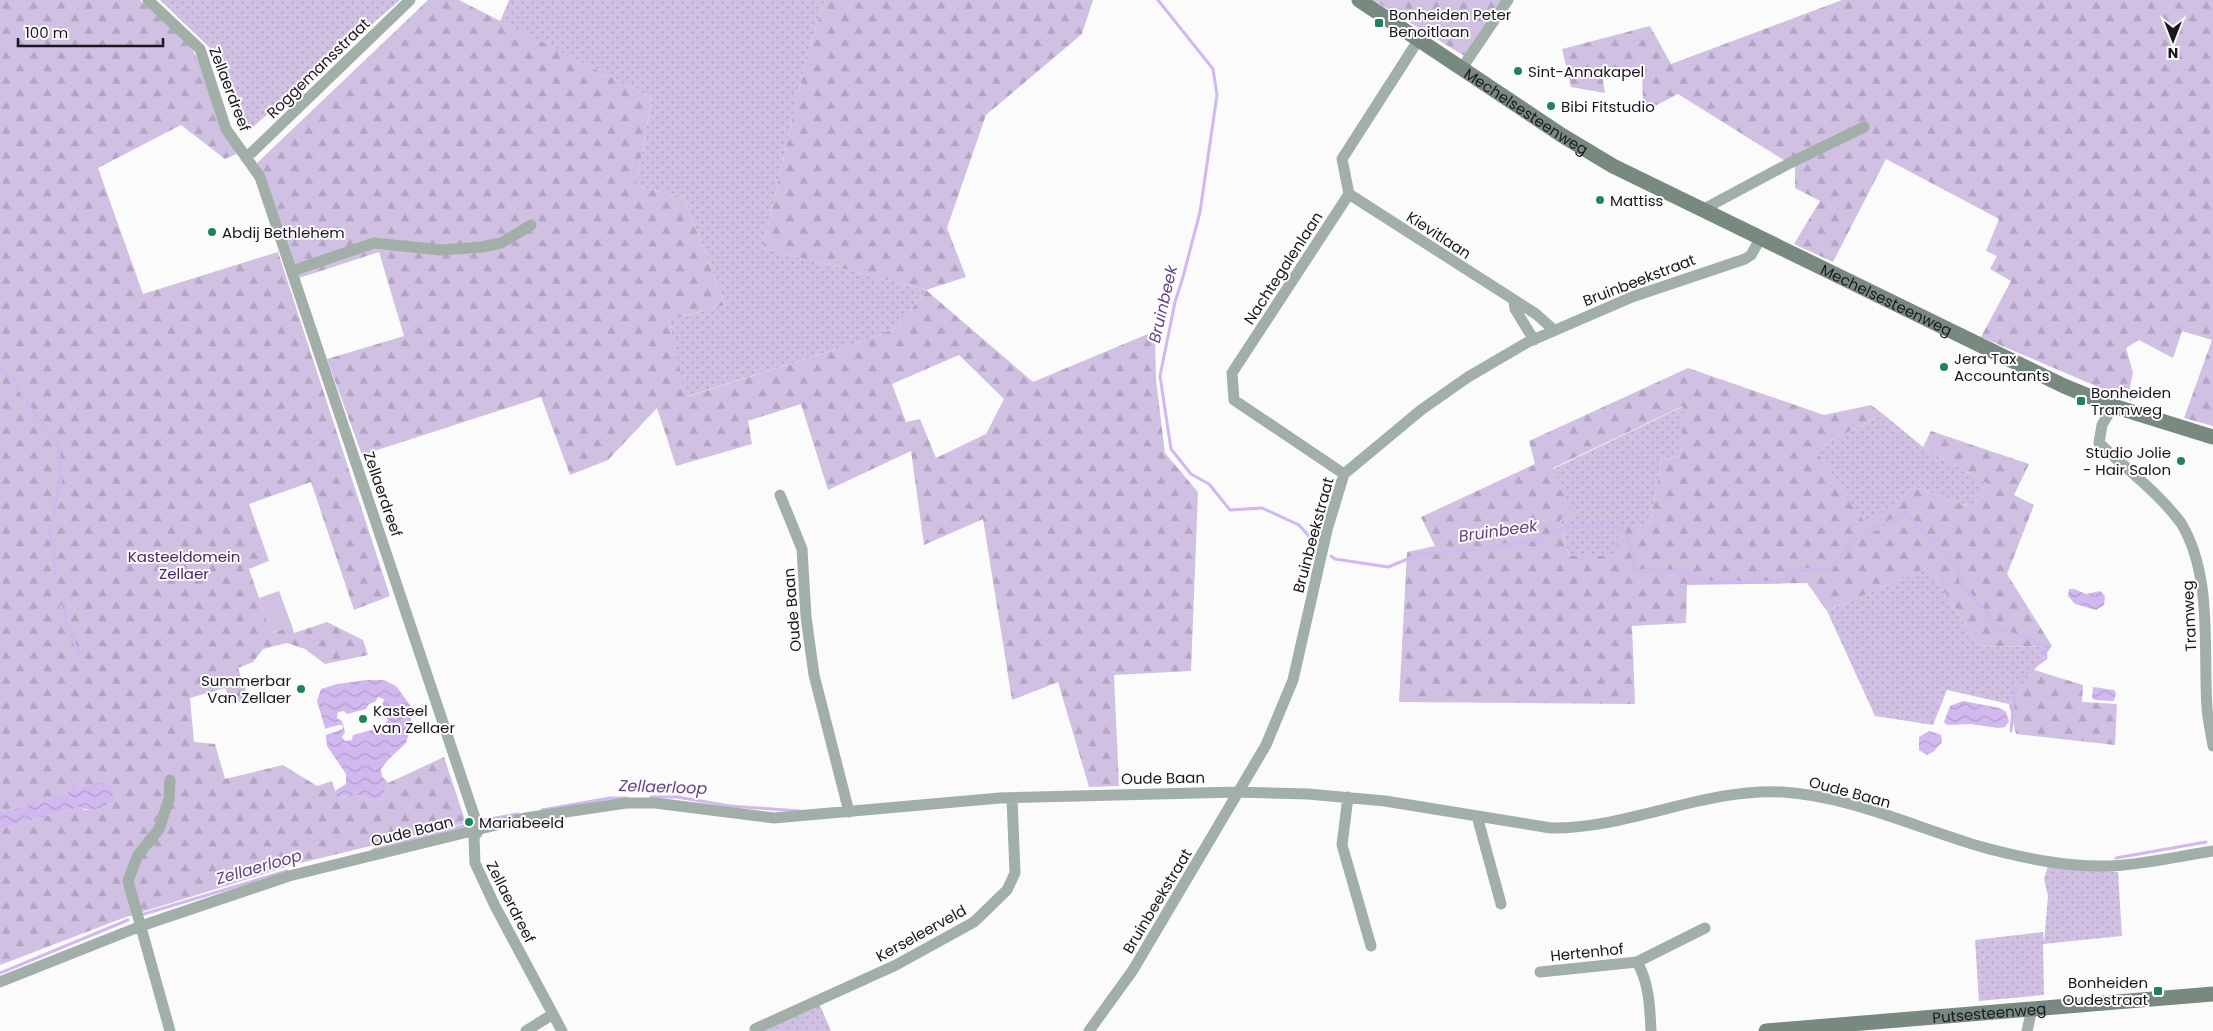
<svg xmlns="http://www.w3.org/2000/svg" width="2213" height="1031" font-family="Poppins,sans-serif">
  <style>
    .green { fill: url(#green-dots) }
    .forest { fill: url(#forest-firs); fill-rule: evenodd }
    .pitch { fill: #d0c0e2 }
    .water { fill: url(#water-waves); fill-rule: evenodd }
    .pier { fill: #fbfbfb }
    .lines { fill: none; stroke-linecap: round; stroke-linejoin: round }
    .stream { stroke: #d1b8ee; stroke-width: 3 }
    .street { stroke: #a2afa8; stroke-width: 11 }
    .secondary { stroke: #788a80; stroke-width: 15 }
    .poi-dot { fill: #1f835d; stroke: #fbfbfb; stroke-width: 2 }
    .labels { text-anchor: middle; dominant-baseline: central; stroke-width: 4; stroke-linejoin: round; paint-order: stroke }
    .poi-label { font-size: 15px; fill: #1b1720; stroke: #fbfbfb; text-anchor: start }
    .street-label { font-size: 15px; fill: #1b1720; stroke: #fbfbfb }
    .park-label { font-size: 15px; fill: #472564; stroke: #fbfbfb }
    .water-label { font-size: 16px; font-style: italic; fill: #654485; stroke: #fbfbfb }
  </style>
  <defs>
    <pattern id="green-dots" width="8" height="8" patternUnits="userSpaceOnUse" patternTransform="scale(1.25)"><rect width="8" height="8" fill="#d0c0e2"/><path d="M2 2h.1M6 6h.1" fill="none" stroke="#b2a4c2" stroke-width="1.8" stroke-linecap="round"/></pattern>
    <pattern id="forest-firs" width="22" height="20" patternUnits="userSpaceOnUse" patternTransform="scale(1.25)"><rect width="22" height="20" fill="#d0c0e2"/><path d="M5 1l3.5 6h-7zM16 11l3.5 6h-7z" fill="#b2a4c2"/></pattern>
    <pattern id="water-waves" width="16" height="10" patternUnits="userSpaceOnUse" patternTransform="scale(1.25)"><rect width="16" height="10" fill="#d1b8ee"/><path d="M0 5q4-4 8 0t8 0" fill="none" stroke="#b39dcc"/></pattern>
  </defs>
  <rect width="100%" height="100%" fill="#fbfbfb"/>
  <path class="green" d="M160,0h240l-153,132 -35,-82z
    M509,0h316l-18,55 -44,193 163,42 -27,36 -24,11 -190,60 -16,-77 56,-15 -41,-108 -48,-11 16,-88 -152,-76z
    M1684,406l-3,50 -19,3 -12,65 -34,32h-47l-9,-36 14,-3 -21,-48z
    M1883,414l40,33 65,37 -17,23 -56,-20 -49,39 -51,-77z
    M1929,567l50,80 73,-1 -43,58 -62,-14 -14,35 -58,-9 -48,-105z
    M2048,866l70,6 4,64 -79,8 1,51 -65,6 -4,-61 68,-8 1,11 4,-47 -4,-17z
    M818,1001l13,30h-75z"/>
  <path class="forest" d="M0,0h140l52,48 49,104 -16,7 -44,-34 -83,43 45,126 135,-42 112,344 -36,14 -43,-128 -62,22 20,57 -20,8 22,64 21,-7 2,7 33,-11 36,18 5,15 -43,9 -20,-15 -18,-6 -24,6 -10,13 -15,6 11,31 -16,5 -8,-16 -35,10 4,44 21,2 10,35 58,-14 34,21 15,-5 5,16 22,-2 15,6 8,-3 6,-15 56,-26 22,66 -170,41 -170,53 -126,48v-136l79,-22 6,3 25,-6 -33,-12 -63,17 -14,2z
    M428,0h31l193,98 -16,88 48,11 41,108 -56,15 17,77 189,-60 24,-11 27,-36 -163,-42 44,-193 18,-55h268l-11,34 -96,81 -39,113 19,49 -40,13 107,92 122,-51 1,49 9,73 33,39 -7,179 -77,4 5,111 -30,1 -31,-105 -46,18 -29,-181 -59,26 -13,-94 -83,39 -27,-86 -53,17 4,23 -76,22 -19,-58 -49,52 -38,15 -29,-78 -179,58 -35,-96 77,-23 -25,-84 -80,26 -42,-115zM959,355l45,44 -18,35 -50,24 -16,-39 -14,3 -14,-38z
    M1373,0h130l-37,57z
    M1842,0h371v426l-29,-8 28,-78 -30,-9 -9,27 -34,-18 -13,8 7,25 -3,14 3,8 -2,6 -150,-64 30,-56 -21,-12 7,-13 -11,-5 13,-32 -113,-60 -53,103 -39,-18 26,-43 -25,-13v-21l-117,-73 -25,13 -10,-6 -1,-34 -41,2 4,24 -34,-6 -9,-38 88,-23 21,38z
    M1688,368l136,47 47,-10 12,9 -68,35 51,76 49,-38 56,20 17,-23 -65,-37 8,-16 98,33 -15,31 20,10 -27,69 45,72 -73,1 -50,-80 -102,44 -20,-28 -120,2 -1,38 -54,3 3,78 -236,-2 8,-150 28,-6 -14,-29 114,-53 -6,-23zM1683,406l-2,50 -19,3 -12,65h-31l-3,32h-47l-9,-36 15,-3 -22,-49z
    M2034,670l49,15 -1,17 35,2 -2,41 -99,-11 -7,-30z"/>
  <path class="pitch" d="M279,591l13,35 -21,7 -12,-35z"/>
  <path class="water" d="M2069,589h5l12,5 14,-3 5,5 -1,9 -8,5 -21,-6 -7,-8z
    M367,680h17l12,6 14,19 1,21 -5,17 -18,17 -7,9 1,7 6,7 -6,15 -8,3 -15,-6 -22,2 -2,-6 11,-7v-10l-19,-28 -2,-18 -8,-27 4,-12 16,-5zM378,697l6,2 -2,6 6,16 -2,1 2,9 -11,3 -2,-5 -22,6 -1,5 -7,1 -3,-4 3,-5 -3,-11 -5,-3 1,-6 6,-1 3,3 19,-5 3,-5 6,-2z
    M2093,687l21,3 2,3 -2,8 -19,-1 -3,-2z
    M1963,701l37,7 6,4 3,9 -4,6 -7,1 -28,-4 -23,1 -3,-3 6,-16z
    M1929,731l12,4 1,7 -9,10 -6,3 -8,-5v-13z
    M107,781l5,9 1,10c-6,8 -25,12 -34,7l-79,22v-18l14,-2 53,-15 7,-10 3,3v5l4,-5z"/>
  <path class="pier" d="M339,725h3l1,4 -17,6 -2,-6z"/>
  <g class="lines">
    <path class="stream" d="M1158,0l55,69 4,26 -17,117 -17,65 -8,25 -15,74 11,73 20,25 18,10 21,26 32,-2 37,17 17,19
      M0,368l13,10 17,30 28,34 3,37 -12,57 5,12 1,29
      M1331,556l4,3 53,8 32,-13 61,-5 59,-10 28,-13h54l11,29 -1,15 47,1 28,11h73l18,-13 32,1 21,-27 54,-30 54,58 2,13 40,46 44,15 1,13c-36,25 -31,33 -35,73
      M61,606l20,56
      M651,797h26l53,9 69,5
      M542,810l68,-12h17
      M484,820l34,-6
      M373,850l97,-26
      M2116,858l90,-16
      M144,914l143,-43
      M0,973l128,-53"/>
    <path class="street" d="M148,0l52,49 26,80 34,48 219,653
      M1462,68l46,-68
      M246,158l164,-158
      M1349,194l187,120 18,16
      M1702,210l88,-47 74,-36
      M292,271l82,-28 67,7 41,-3 19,-4 30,-18
      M1514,301l1,8 19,31
      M2113,406l-11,19 -3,18c27,26 59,49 82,80 32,53 22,125 26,185 1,13 4,25 6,38
      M1344,474l-110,-74 -2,-27 117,-179 -7,-35 77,-120
      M780,495l22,54 4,68 8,58 35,137
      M1348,797l-6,48 29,101
      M1477,816l24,88
      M479,830l-5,7 1,26 20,43 67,125
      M1637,962c12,20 13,46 14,69
      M1540,972l97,-10 68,-34
      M0,982l141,-56 148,-50 236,-58 101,-15h29l119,15 226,-20 237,-6 71,2 77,7 166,27c78,1 152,-40 231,-36 69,4 134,36 200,55 41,11 83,20 126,19 35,-1 71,-10 105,-15
      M755,1029l141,-64 78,-43 33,-32 8,-17 -3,-75
      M170,1031l-42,-150 10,-26 21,-26 10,-30 1,-19
      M526,1031l27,-17
      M1089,1031l44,-61 133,-225 27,-65 34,-150 17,-56 77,-64 47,-33 60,-35 104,-45 113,-38 6,-4 9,-16
      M2027,1031l5,-22"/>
    <g class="secondary">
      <path id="s1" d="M1359,0l204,136 50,30 451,220 49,20 100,31"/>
      <path id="s2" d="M1766,1031l447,-37"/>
    </g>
  </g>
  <g class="poi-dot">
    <rect x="1374" y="18" width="10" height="10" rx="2.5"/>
    <circle cx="1518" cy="71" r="5"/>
    <circle cx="1551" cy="106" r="5"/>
    <circle cx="1600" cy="200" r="5"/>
    <circle cx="212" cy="232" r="5"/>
    <circle cx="1944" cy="367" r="5"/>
    <rect x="2076" y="396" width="10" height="10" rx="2.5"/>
    <circle cx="2181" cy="461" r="5"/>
    <circle cx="301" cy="689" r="5"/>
    <circle cx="363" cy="719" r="5"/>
    <circle cx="469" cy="822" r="5"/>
    <rect x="2153" y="986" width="10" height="10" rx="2.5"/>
  </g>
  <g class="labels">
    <g class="poi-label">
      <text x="1389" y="14">Bonheiden Peter<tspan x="1389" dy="17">Benoitlaan</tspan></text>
      <text x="1528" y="71">Sint-Annakapel</text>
      <text x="1561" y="106">Bibi Fitstudio</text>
      <text x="1610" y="200">Mattiss</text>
      <text x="222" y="232">Abdij Bethlehem</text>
      <text x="1954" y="358">Jera Tax<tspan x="1954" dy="17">Accountants</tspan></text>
      <text x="2091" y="392">Bonheiden<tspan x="2091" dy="17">Tramweg</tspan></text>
      <text x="2171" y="452" text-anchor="end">Studio Jolie<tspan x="2171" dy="17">- Hair Salon</tspan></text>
      <text x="291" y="680" text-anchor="end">Summerbar<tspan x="291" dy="17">Van Zellaer</tspan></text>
      <text x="373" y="710">Kasteel<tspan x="373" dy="17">van Zellaer</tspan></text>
      <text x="479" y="822">Mariabeeld</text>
      <text x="2148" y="982" text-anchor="end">Bonheiden<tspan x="2148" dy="17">Oudestraat</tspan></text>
    </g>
    <g class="street-label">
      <text transform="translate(318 68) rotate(-44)">Roggemansstraat</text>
      <text transform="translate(230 89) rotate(69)">Zellaerdreef</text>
      <text stroke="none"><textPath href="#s1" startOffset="201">Mechelsesteenweg</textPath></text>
      <text transform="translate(1439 235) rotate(33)">Kievitlaan</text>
      <text transform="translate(1283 268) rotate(-57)">Nachtegalenlaan</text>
      <text transform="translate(1639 280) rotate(-21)">Bruinbeekstraat</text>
      <text stroke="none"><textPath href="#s1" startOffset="608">Mechelsesteenweg</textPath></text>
      <text transform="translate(383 494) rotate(71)">Zellaerdreef</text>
      <text transform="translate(1313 535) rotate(-75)">Bruinbeekstraat</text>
      <text transform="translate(792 610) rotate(-95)">Oude Baan</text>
      <text transform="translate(2189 616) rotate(-93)">Tramweg</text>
      <text transform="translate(1163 778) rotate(-1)">Oude Baan</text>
      <text transform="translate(1850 792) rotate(15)">Oude Baan</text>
      <text transform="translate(412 831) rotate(-14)">Oude Baan</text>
      <text transform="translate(1157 901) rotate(-59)">Bruinbeekstraat</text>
      <text transform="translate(511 902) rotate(63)">Zellaerdreef</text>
      <text transform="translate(921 933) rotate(-29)">Kerseleerveld</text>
      <text transform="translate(1587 952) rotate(-6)">Hertenhof</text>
      <text stroke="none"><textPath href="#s2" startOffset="224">Putsesteenweg</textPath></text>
    </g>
    <g class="park-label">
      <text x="184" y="556">Kasteeldomein<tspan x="184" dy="17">Zellaer</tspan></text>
    </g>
    <g class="water-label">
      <text transform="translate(1163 304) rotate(-77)">Bruinbeek</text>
      <text transform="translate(1498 531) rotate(-8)">Bruinbeek</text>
      <text transform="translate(663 787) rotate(2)">Zellaerloop</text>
      <text transform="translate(259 867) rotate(-16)">Zellaerloop</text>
    </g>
  </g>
  <g transform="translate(2173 40) rotate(180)" stroke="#fbfbfb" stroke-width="4" paint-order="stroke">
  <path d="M0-4L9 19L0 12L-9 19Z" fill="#1b1720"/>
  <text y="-8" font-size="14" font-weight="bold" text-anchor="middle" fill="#1b1720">N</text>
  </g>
  <path d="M18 38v8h145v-8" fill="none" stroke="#1b1720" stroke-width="2.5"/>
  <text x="25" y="38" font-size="15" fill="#1b1720" stroke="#fbfbfb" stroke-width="4" paint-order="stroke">100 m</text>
</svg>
